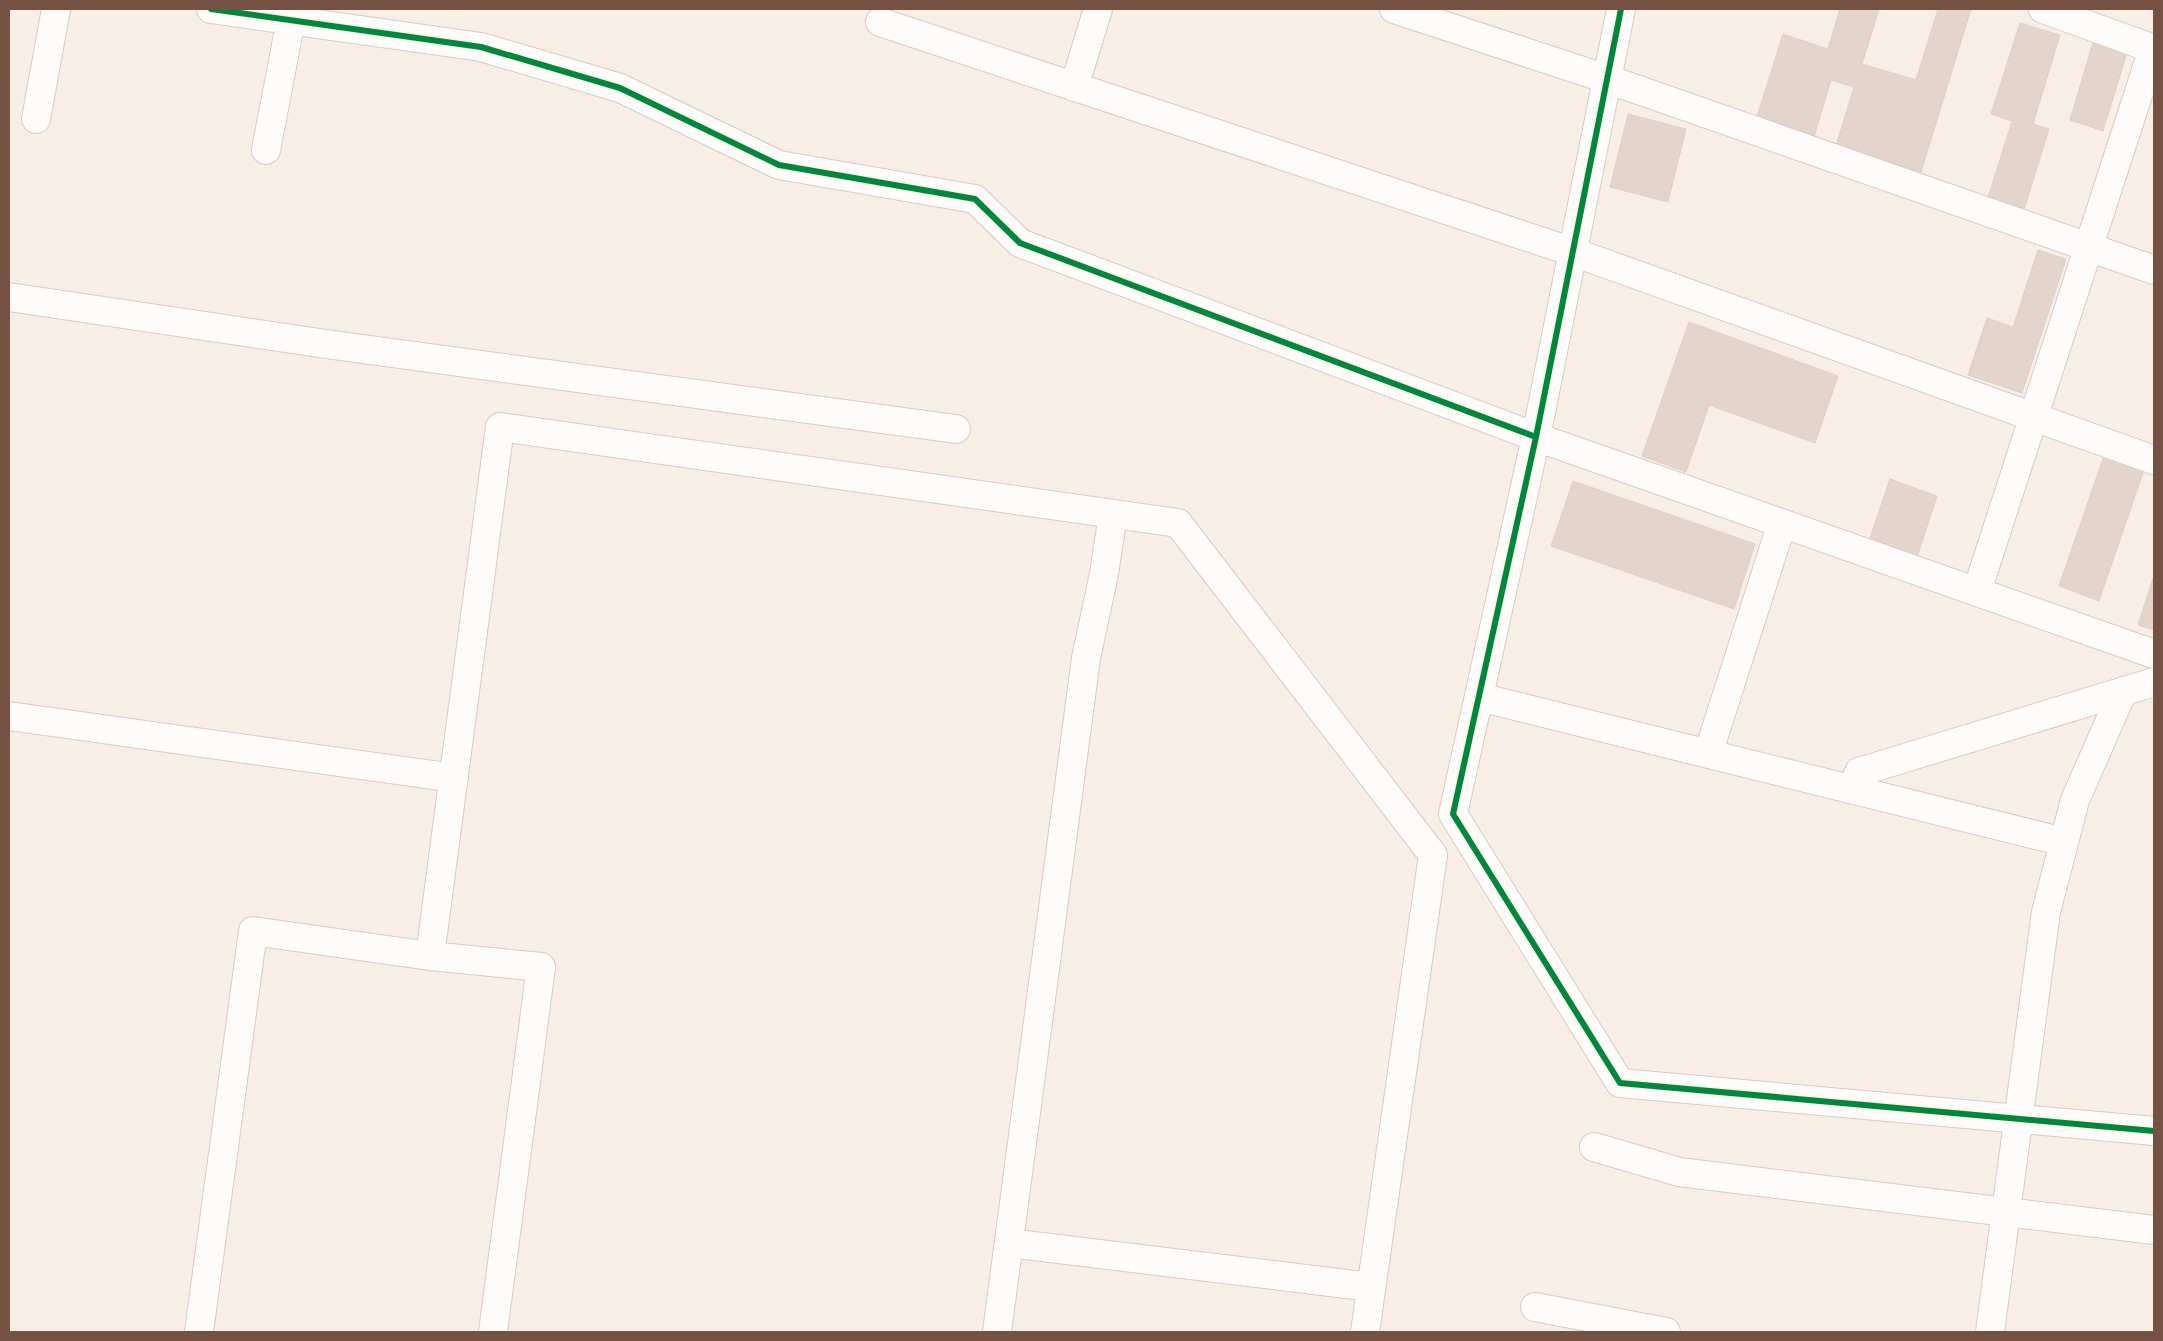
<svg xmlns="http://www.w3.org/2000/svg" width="2163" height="1341" font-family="Arial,sans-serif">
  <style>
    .building { fill: #e3d5cc; stroke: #e0d0c7 }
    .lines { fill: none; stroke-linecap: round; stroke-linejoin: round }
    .minor-casing { stroke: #d8cbc3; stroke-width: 30 }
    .minor { stroke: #fefcfb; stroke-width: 28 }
    .cycleway-casing { stroke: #fff2e6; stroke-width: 9 }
    .cycleway { stroke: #00873e; stroke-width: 6 }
  </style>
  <rect width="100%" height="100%" fill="#f7eee5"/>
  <path class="building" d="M1840,9h39l-17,55 54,16 22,-71h33l-50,163 -85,-26 18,-59 -23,-7 -17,57 -58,-17 27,-86 45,15z
    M2020,23l40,12 -27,89 16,5 -26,84 -36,-12 25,-80 -21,-7z
    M2094,39l34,10 -25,82 -33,-11z
    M1628,114l58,15 -18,73 -58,-15z
    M2038,250l28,9 -44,134 -54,-18 19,-57 26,9z
    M1689,322l149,54 -23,67 -106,-38 -23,67 -44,-16z
    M2106,450l40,14 -47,137 -40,-15z
    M1890,479l47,17 -20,61 -48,-16z
    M1573,481l182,63 -21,65 -183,-63z
    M2154,575v55l-16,-5z"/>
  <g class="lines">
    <defs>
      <path id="minor" d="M211,9l270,38 139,41 159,77 196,34 45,44 516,194 618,217
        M1394,9l213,70 547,191
        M1621,9l-85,428 -83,377 167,269 534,48
        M2043,9l111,40
        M880,22l693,230 581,208
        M1074,87l24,-78
        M36,119l20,-110
        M266,150l27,-141
        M9,297l324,48 623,84
        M1977,591l176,-542
        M1479,697l585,145
        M9,716l445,62
        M1708,754l74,-231
        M1852,789l7,-17 295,-90
        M430,956l70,-529 678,96 255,332 -68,477
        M1594,1147l85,25 475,58
        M1009,1243l362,44
        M1535,1307l131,25
        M199,1332l54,-401 177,25 111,11 -48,365
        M997,1332l89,-674 18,-84 9,-60
        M1990,1332l56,-420 29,-112 48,-109"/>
    </defs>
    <use href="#minor" class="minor-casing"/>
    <use href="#minor" class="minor"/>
    <defs>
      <path id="cycleway" d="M211,9l270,38 139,41 159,77 196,34 45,44 516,194
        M1621,9l-85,428 -83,377 167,269 534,48"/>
    </defs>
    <use href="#cycleway" class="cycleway-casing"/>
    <use href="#cycleway" class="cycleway"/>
  </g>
  <rect width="2163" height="1341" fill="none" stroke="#755144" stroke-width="20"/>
</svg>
